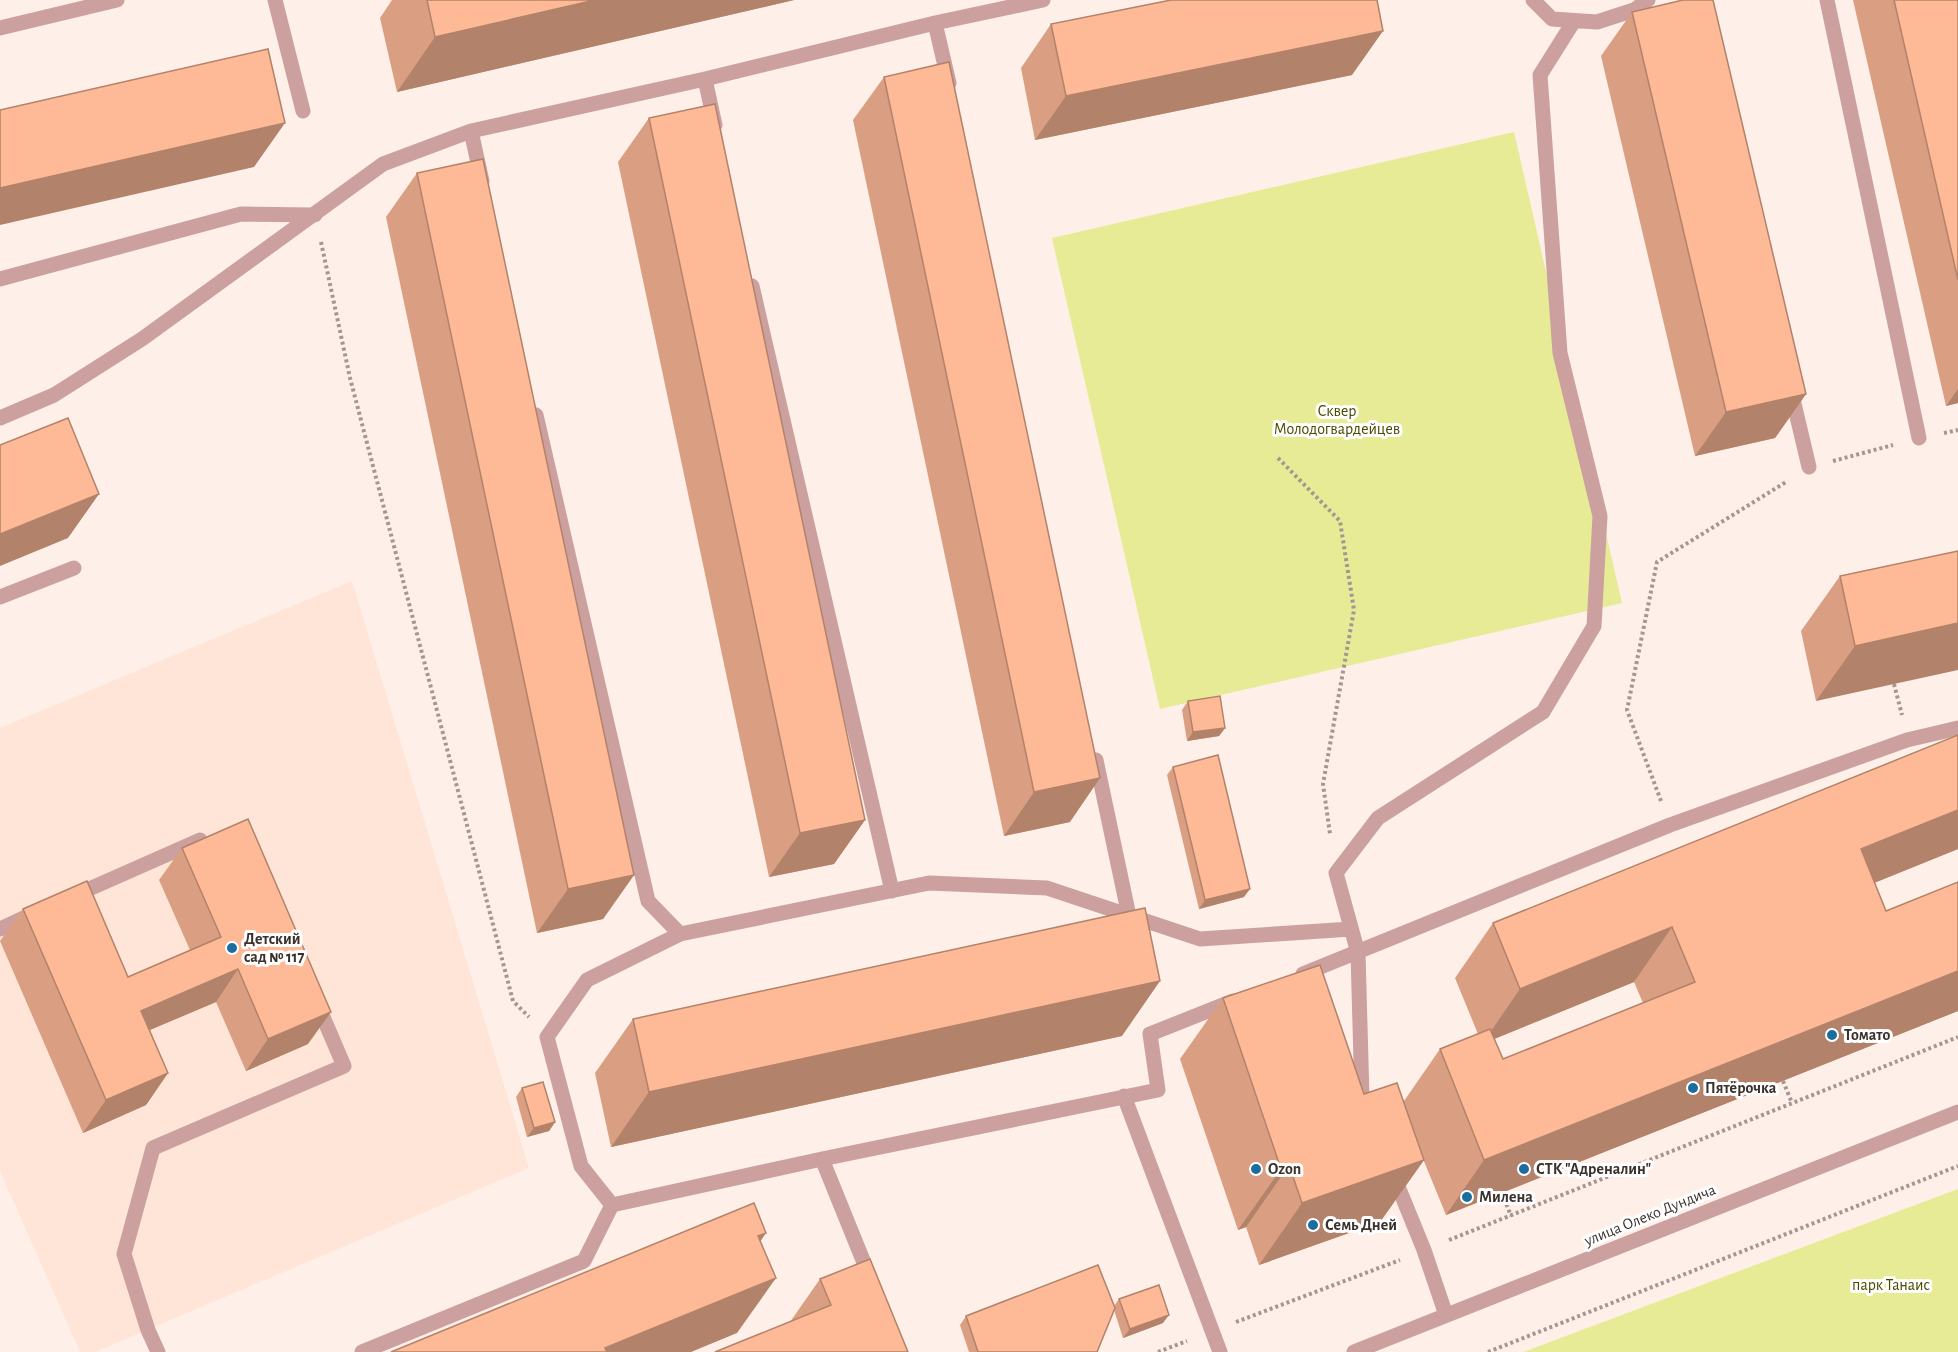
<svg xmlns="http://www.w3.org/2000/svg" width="1958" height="1352" font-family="'Alegreya Sans',sans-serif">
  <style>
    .built { fill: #fee5d7 }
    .park { fill: #e7eb96 }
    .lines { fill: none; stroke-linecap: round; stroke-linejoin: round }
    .path { stroke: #a49791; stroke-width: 4; stroke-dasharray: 3 3; stroke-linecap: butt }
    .service { stroke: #cca09e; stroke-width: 15 }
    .tertiary { stroke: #cca09e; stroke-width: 15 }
    .wall { fill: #da9f82; fill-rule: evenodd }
    .shaded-wall { fill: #b2826a }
    .building { fill: #feb997; stroke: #b2826a; stroke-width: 1.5 }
    .poi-dot { fill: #1a6d9e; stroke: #fff; stroke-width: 2 }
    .labels { text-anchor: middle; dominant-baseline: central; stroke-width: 6; stroke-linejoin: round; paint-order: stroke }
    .park-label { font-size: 16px; fill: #494a00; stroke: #fff }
    .poi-label { font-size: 16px; font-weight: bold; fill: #3b322d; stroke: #fff; text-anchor: start }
    .street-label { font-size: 16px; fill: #3b322d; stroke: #fff }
  </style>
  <rect width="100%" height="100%" fill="#feefe8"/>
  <path class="built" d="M352,581l177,587 -434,184h-15l-80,-181v-443z"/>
  <path class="park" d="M1514,132l108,471 -462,106 -108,-471z
    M1958,1189v163h-435z"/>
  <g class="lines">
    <path class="path" d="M321,242l29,136 163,623 16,16
      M1944,433l14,-3
      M1278,458l62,63 14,89 -31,174 7,50
      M1833,461l60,-16
      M1894,684l8,31
      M1661,801l-34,-91 30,-148 129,-80
      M1783,1081l9,22
      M1502,1193l9,23
      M1449,1240l509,-203
      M1236,1322l164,-62
      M1158,1352l29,-11
      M1488,1352l470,-186"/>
    <path class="service" d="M275,0l28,111
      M1533,0l19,19 45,3 37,-12 14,-10
      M1827,0l92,438
      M935,23l14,60
      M0,28l117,-28
      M705,79l10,46
      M471,131l11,50
      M0,279l241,-65 74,1
      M752,286l140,605
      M1791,391l18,76
      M536,415l112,486 32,33 249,-51 118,5 153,51 151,-10
      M0,418l54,-23 88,-56 241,-175 88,-33 234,-52 230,-56 108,-23
      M0,597l74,-29
      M1096,760l33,156
      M71,897l129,-57
      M0,929l30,-14
      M1303,974l367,-149 237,-85 51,-12
      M1124,1096l96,256
      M1366,1107l-4,-10 -4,-144 -22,-80 42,-55 165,-106 51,-86 6,-110 -40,-163 -20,-278 34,-54
      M822,1159l336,-69 -8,-56 83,-33
      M1393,1174l31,76 22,65
      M612,1205l-31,-39 -34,-129 40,-57 93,-46
      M158,1352l-10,-22 -24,-76 29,-106 191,-82 -27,-63
      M362,1352l222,-91 28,-56 210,-46 49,121"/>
    <path class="tertiary" d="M1354,1352l604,-240"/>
  </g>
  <path class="wall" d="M392,0h402l-397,92 -17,-74z
    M1853,0h105v403l-12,3z
    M1632,12l174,382 -31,44 -80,18 -94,-400z
    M1051,24l301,51 -317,65 -14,-72z
    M884,77l186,745 -66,14 -151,-716z
    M649,118l216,702 -31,44 -65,13 -151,-715z
    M417,173l217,702 -31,44 -66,14 -151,-716z
    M1958,551l-142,150 -15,-70 39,-55z
    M1188,701l37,27 -6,8 -32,5 -5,-31z
    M1958,735v114l-84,34 12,28 72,-29v129l-512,204 -25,-61 3,6 -44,62 -121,43 -13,-38 -8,3 -58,-171 43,-61 141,96 40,7 36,-52 38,-15 -23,-56 38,-55zM1634,982l9,21 -140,56 -9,-20z
    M1173,767l71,130 -45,12 -32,-134z
    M182,848l126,196 -62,27 -30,-69 -66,28 18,43 -22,32 -63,28 -83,-192 23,-32 105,68 62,-27 -31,-70z
    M633,1019l489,17 -511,111 -16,-74z
    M522,1088l33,34 -6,9 -22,6 -11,-40z
    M820,1279l88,73 -118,-30z
    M1119,1299l44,24 -40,15 -9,-28 -17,42h-128l-9,-27 6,-9 148,-10z"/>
  <path class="shaded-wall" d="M595,0h199l-397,92 38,-55z
    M1383,31l-31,44 -317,65 31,-44z
    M285,123l-31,44 -254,58v-37z
    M1958,389v14l-12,3z
    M1806,394l-31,44 -80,18 31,-44z
    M99,494l-31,44 -68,28v-32z
    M1958,623v47l-142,31 39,-55z
    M1225,728l-6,8 -32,5 6,-9z
    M1100,778l-30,44 -66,14 30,-44z
    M1958,810v39l-136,55 39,-55z
    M865,820l-31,44 -65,13 31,-44z
    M634,875l-31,44 -66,14 31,-44z
    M1250,889l-6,8 -45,12 6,-9z
    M1672,927l-38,55 -152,62 38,-55z
    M238,969l-22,33 -97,41 22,-32z
    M1958,971v40l-512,204 38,-55z
    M1160,981l-38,55 -511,111 38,-55z
    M331,1012l-23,32 -62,27 22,-32z
    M168,1073l-22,32 -63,28 23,-33z
    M555,1122l-6,9 -22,6 7,-9z
    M1424,1160l-44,62 -121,43 43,-62z
    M1289,1165l-43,62 -8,3 43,-61z
    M766,1233l-38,55 30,-52z
    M776,1278l-39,55 -46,19h-89l3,-4z
    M1169,1315l-6,8 -40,15 7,-9z"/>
  <path class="building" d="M427,0h168l-160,37z
    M1171,0h206l6,31 -317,65 -15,-72z
    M1683,0h30l93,394 -80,18 -94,-400z
    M1894,0h64v280z
    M268,49l17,74 -285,65v-78z
    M949,62l151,716 -66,14 -150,-715z
    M715,104l150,716 -65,13 -151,-715z
    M483,159l151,716 -66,14 -151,-716z
    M68,418l31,76 -99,40v-89z
    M1958,551v72l-103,23 -15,-70z
    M1220,696l5,32 -32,4 -5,-31z
    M1958,735v75l-97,39 25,62 72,-29v89l-474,189 -44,-111 50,-20 13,30 192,-77 -23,-55 -152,62 -27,-66z
    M1218,755l32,134 -45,11 -32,-133z
    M248,819l83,193 -63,27 -30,-70 -97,42 27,62 -62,27 -83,-191 64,-28 41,96 93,-40 -39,-89z
    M1145,908l15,73 -511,111 -16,-73z
    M1320,965l44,129 33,-11 27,77 -122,43 -13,-38 -8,4 -58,-171z
    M543,1082l12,40 -21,6 -12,-40z
    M754,1203l12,30 -8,3 18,42 -171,70 2,4h-216z
    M870,1259l38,93h-193l116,-47 -11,-26z
    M1098,1265l17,43 -18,44h-119l-12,-36z
    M1159,1285l10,30 -39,14 -11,-30z"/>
  <g class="poi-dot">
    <circle cx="232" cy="948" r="6"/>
    <circle cx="1832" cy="1035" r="6"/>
    <circle cx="1693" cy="1088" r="6"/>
    <circle cx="1256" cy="1169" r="6"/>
    <circle cx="1524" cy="1169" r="6"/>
    <circle cx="1467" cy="1197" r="6"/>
    <circle cx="1313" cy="1225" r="6"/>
  </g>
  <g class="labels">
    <g class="park-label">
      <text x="1337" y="411">Сквер<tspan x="1337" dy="18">Молодогвардейцев</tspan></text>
      <text x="1891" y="1285">парк Танаис</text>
    </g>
    <g class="poi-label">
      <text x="244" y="939">Детский<tspan x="244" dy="18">сад № 117</tspan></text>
      <text x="1844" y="1035">Томато</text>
      <text x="1705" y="1088">Пятёрочка</text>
      <text x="1268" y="1169">Ozon</text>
      <text x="1536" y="1169">СТК "Адреналин"</text>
      <text x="1479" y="1197">Милена</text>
      <text x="1325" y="1225">Семь Дней</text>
    </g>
    <g class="street-label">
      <text transform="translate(1650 1215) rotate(-22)">улица Олеко Дундича</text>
    </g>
  </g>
</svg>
